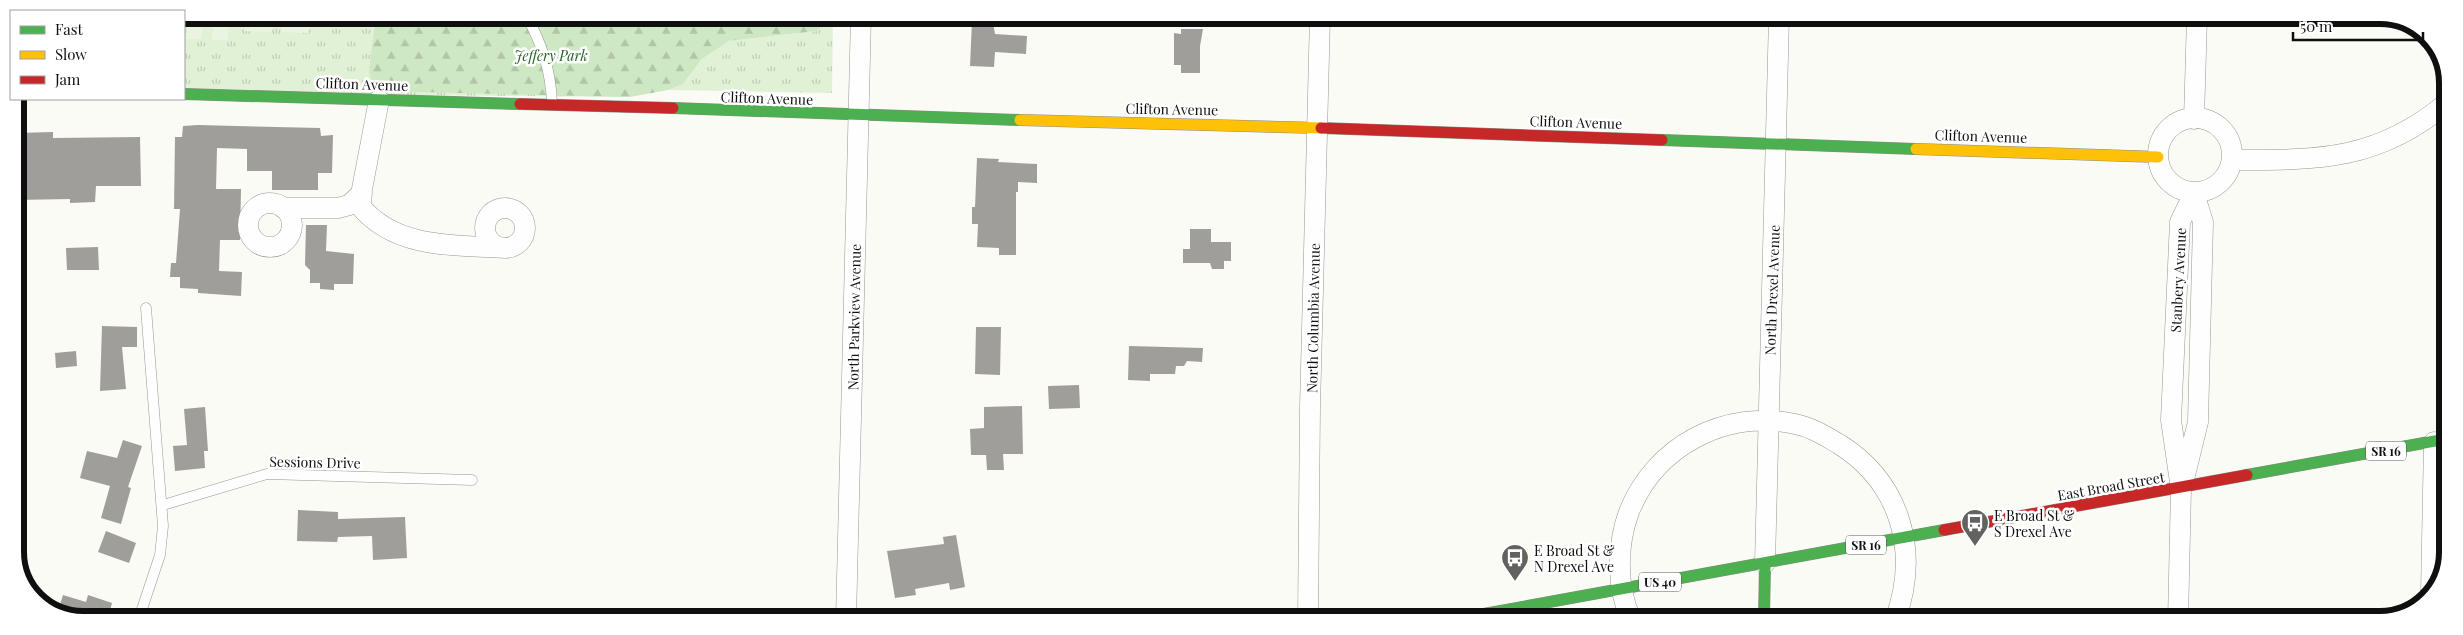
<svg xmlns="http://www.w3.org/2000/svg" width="2463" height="635" font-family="'Playfair Display',serif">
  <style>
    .grass { fill: url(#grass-tufts) }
    .forest { fill: url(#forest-firs) }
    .pitch { fill: #eaf4e0 }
    .building { fill: #9f9e9a }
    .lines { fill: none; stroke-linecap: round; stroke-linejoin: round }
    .lane-casing { stroke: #959593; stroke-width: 11 }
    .street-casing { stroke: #959593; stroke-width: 21 }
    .fast-casing { stroke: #8c8c89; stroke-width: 12 }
    .slow-casing { stroke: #8c8c89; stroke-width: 12 }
    .jam-casing { stroke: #8c8c89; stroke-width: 12 }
    .lane { stroke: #fefefe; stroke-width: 10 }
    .street { stroke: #fefefe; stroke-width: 20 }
    .fast { stroke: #4caf50; stroke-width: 11 }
    .slow { stroke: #ffc107; stroke-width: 11 }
    .jam { stroke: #c62828; stroke-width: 11 }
    .labels { text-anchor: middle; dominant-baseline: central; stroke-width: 5; stroke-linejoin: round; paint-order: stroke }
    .shield { fill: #fff; stroke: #575757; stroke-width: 1 }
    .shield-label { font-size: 12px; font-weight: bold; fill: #0f0f0f }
    .park-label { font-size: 14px; font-style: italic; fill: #226422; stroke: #fff }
    .street-label { font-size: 14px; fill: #0f0f0f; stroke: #fff }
    .poi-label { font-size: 14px; fill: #0f0f0f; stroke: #fff; text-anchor: start }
    .rim { fill: none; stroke: #0f0f0f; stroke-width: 6 }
  </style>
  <defs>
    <pattern id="grass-tufts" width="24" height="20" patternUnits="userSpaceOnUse" patternTransform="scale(1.25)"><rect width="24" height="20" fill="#e0f1d6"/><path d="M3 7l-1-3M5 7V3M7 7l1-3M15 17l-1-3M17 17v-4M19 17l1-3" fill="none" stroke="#bfcdb6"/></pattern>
    <pattern id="forest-firs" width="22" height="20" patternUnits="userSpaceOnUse" patternTransform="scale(1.25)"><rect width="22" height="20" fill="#cfe8c4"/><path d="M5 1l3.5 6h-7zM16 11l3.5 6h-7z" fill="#b1c6a7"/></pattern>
  </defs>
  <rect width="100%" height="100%" fill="#fbfbf5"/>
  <path class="grass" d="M184,15l443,1 3,81 -446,-4z
    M833,20l-1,73 -164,-3 15,-6 19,-25 27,-18 87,-10z"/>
  <path class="forest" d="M376,15l457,1v4l-17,11 -87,10 -27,18 -19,25 -15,6 -38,7 -255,-6 -6,-19z"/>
  <path class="pitch" d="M187,15h16l-1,24h-16z
    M213,15h16l-1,25h-16z
    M245,15h28l-1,17 -27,-1z
    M282,15h27v18l-28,-1z"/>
  <path class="building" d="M972,21l21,1 2,12 32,2 -1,18 -31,-2 -1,15 -24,-1z
    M1181,29h22l-3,17v27h-19v-8h-7v-32l7,1z
    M198,125l122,3 1,8 12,-1 -1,38h-14v17h-46v-19h-25v-22l-30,-1 -1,41h25l-1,51h-20l-1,31 23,1 -1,24 -43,-3v-4l-18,-1v-11h-10l1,-14h5l4,-54h-6l1,-72h7l1,-11z
    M53,132v6l87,-1 1,49h-45l-1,16 -25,1v-4l-55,1 1,-67z
    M977,158l22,1 -1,3 39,2v19l-19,-1v10h-2v63h-17v-7l-22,-1 1,-23h-6v-17h3z
    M306,225h21l-1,26 28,3 -1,30h-19v6l-14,-1v-6h-10v-13l-5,-5z
    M1190,229h21v13h20v19h-7v8h-12l-2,-6h-27v-14h7z
    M98,247l1,23h-32l-1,-22z
    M102,326l35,1v20h-15l4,42 -26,2z
    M976,327h25l-1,48 -25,-1z
    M1129,346l74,2 -1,14 -15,-1 -3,5h-8l-1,8h-25v7l-22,-1z
    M76,351l1,15 -21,2 -1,-15z
    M1079,385l1,23 -31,1 -1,-23z
    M1022,406l1,48h-20l1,16h-17l-1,-15h-15l-1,-26 14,-1v-21z
    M205,407l3,44h-4l1,17 -30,3 -2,-25 14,-1 -3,-36z
    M123,440l19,6 -14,41 3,1 -10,36 -20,-6 9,-32 -30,-8 7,-27 30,7z
    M298,510l40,2v7l67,-2 2,41 -34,2 -1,-24 -34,1 -1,5 -40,-1z
    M106,531l30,12 -7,20 -31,-11z
    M956,535l9,52 -15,3 -1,-7 -34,6 1,6 -21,3 -8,-47 57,-7 -1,-7z
    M63,595l23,7 2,-7 24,8 -4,15h-28l-22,-7z"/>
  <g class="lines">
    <defs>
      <path id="lane" d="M526,15c16,29 25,56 26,89
        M163,505l104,-31 205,6
        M139,618l21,-63 3,-29 -17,-218"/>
      <path id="street" d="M379,100l-17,89 -1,18c35,42 95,38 145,41
        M2158 155a37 37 0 1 1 74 0a37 37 0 1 1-74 0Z
        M2194,119l3,-102
        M2232,160c87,0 146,1 216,-58
        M248 225a22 22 0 1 1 44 0a22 22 0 1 1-44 0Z
        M283,208h55l11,-3 13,-12
        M485 228a20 20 0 1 1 40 0a20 20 0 1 1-40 0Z
        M2184,479l14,-57 5,-200 -9,-29
        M1765,563l14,-546
        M2431,593l3,-151
        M846,619l15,-603
        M1308,619l2,-211 10,-392
        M1631,619c-15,-32 -14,-75 -2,-107 26,-66 96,-103 166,-88 16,3 30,12 44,20 62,39 81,108 56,176
        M2178,620l3,-131 -10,-69 9,-198 14,-29"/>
      <path id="fast" d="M184,94l336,10
        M673,108l347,12
        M1662,140l254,9
        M2247,475l199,-36
        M1456,619l488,-89
        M1764,619l1,-56"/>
      <path id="slow" d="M1020,120l301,8
        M1916,149l242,8"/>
      <path id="jam" d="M520,104l153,4
        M1321,128l341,12
        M1944,530l303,-55"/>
    </defs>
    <use href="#lane" class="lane-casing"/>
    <use href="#street" class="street-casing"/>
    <use href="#fast" class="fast-casing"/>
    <use href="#slow" class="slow-casing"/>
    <use href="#jam" class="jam-casing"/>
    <use href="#lane" class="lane"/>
    <use href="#street" class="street"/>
    <use href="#fast" class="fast"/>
    <use href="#slow" class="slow"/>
    <use href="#jam" class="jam"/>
  </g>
  <defs>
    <symbol id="bus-pin" viewBox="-11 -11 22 30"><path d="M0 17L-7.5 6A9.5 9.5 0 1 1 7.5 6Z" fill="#626260" stroke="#fff"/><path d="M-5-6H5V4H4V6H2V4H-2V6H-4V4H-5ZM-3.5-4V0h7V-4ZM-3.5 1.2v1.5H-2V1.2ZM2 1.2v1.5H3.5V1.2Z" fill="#fff"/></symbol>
  </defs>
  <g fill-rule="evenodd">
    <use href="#bus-pin" x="1959" y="507" width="32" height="43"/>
    <use href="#bus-pin" x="1499" y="542" width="32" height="43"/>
  </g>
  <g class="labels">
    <g class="shield">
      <rect x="2366" y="441.5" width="40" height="19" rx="4"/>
      <rect x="1846" y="535.5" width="40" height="19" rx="4"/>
      <rect x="1639" y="572.5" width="42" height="19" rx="4"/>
    </g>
    <g class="shield-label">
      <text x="2386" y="451">SR 16</text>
      <text x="1866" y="545">SR 16</text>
      <text x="1660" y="582">US 40</text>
    </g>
    <g class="park-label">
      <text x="551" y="55">Jeffery Park</text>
    </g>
    <g class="street-label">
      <text transform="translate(362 84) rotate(2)">Clifton Avenue</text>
      <text transform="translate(767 98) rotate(2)">Clifton Avenue</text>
      <text transform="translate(1172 109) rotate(1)">Clifton Avenue</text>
      <text transform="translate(1576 122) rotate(2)">Clifton Avenue</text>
      <text transform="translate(1981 136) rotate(2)">Clifton Avenue</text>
      <text transform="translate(2178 280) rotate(-87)">Stanbery Avenue</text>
      <text transform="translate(1772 290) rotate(-88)">North Drexel Avenue</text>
      <text transform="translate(854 317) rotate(-89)">North Parkview Avenue</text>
      <text transform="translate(1313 318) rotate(-89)">North Columbia Avenue</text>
      <text transform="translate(315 462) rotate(1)">Sessions Drive</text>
      <text transform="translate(2111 486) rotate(-10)">East Broad Street</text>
    </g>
    <g class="poi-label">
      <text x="1994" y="515">E Broad St &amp;<tspan x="1994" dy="16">S Drexel Ave</tspan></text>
      <text x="1534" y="550">E Broad St &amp;<tspan x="1534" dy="16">N Drexel Ave</tspan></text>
    </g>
  </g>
  <path d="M0 0H2463V635H0ZM83 24H2380A59 59 0 0 1 2439 83V552A59 59 0 0 1 2380 611H83A59 59 0 0 1 24 552V83A59 59 0 0 1 83 24Z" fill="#fff" fill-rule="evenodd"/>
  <path class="rim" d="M83 24H2380A59 59 0 0 1 2439 83V552A59 59 0 0 1 2380 611H83A59 59 0 0 1 24 552V83A59 59 0 0 1 83 24Z"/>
  <rect x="10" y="10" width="175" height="90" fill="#ffffff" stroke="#9f9f9f"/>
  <rect x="20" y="26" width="25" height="8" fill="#4caf50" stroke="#9f9f9f"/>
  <text x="55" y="35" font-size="15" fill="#0f0f0f">Fast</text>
  <rect x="20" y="51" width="25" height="8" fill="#ffc107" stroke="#9f9f9f"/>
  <text x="55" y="60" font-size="15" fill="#0f0f0f">Slow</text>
  <rect x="20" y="76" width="25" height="8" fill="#c62828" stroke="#9f9f9f"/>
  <text x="55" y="85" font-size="15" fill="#0f0f0f">Jam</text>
  <path d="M2293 32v8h130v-8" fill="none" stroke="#0f0f0f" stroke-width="2.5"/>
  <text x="2300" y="32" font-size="15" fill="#0f0f0f" stroke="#ffffff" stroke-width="4" paint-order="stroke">50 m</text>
</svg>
